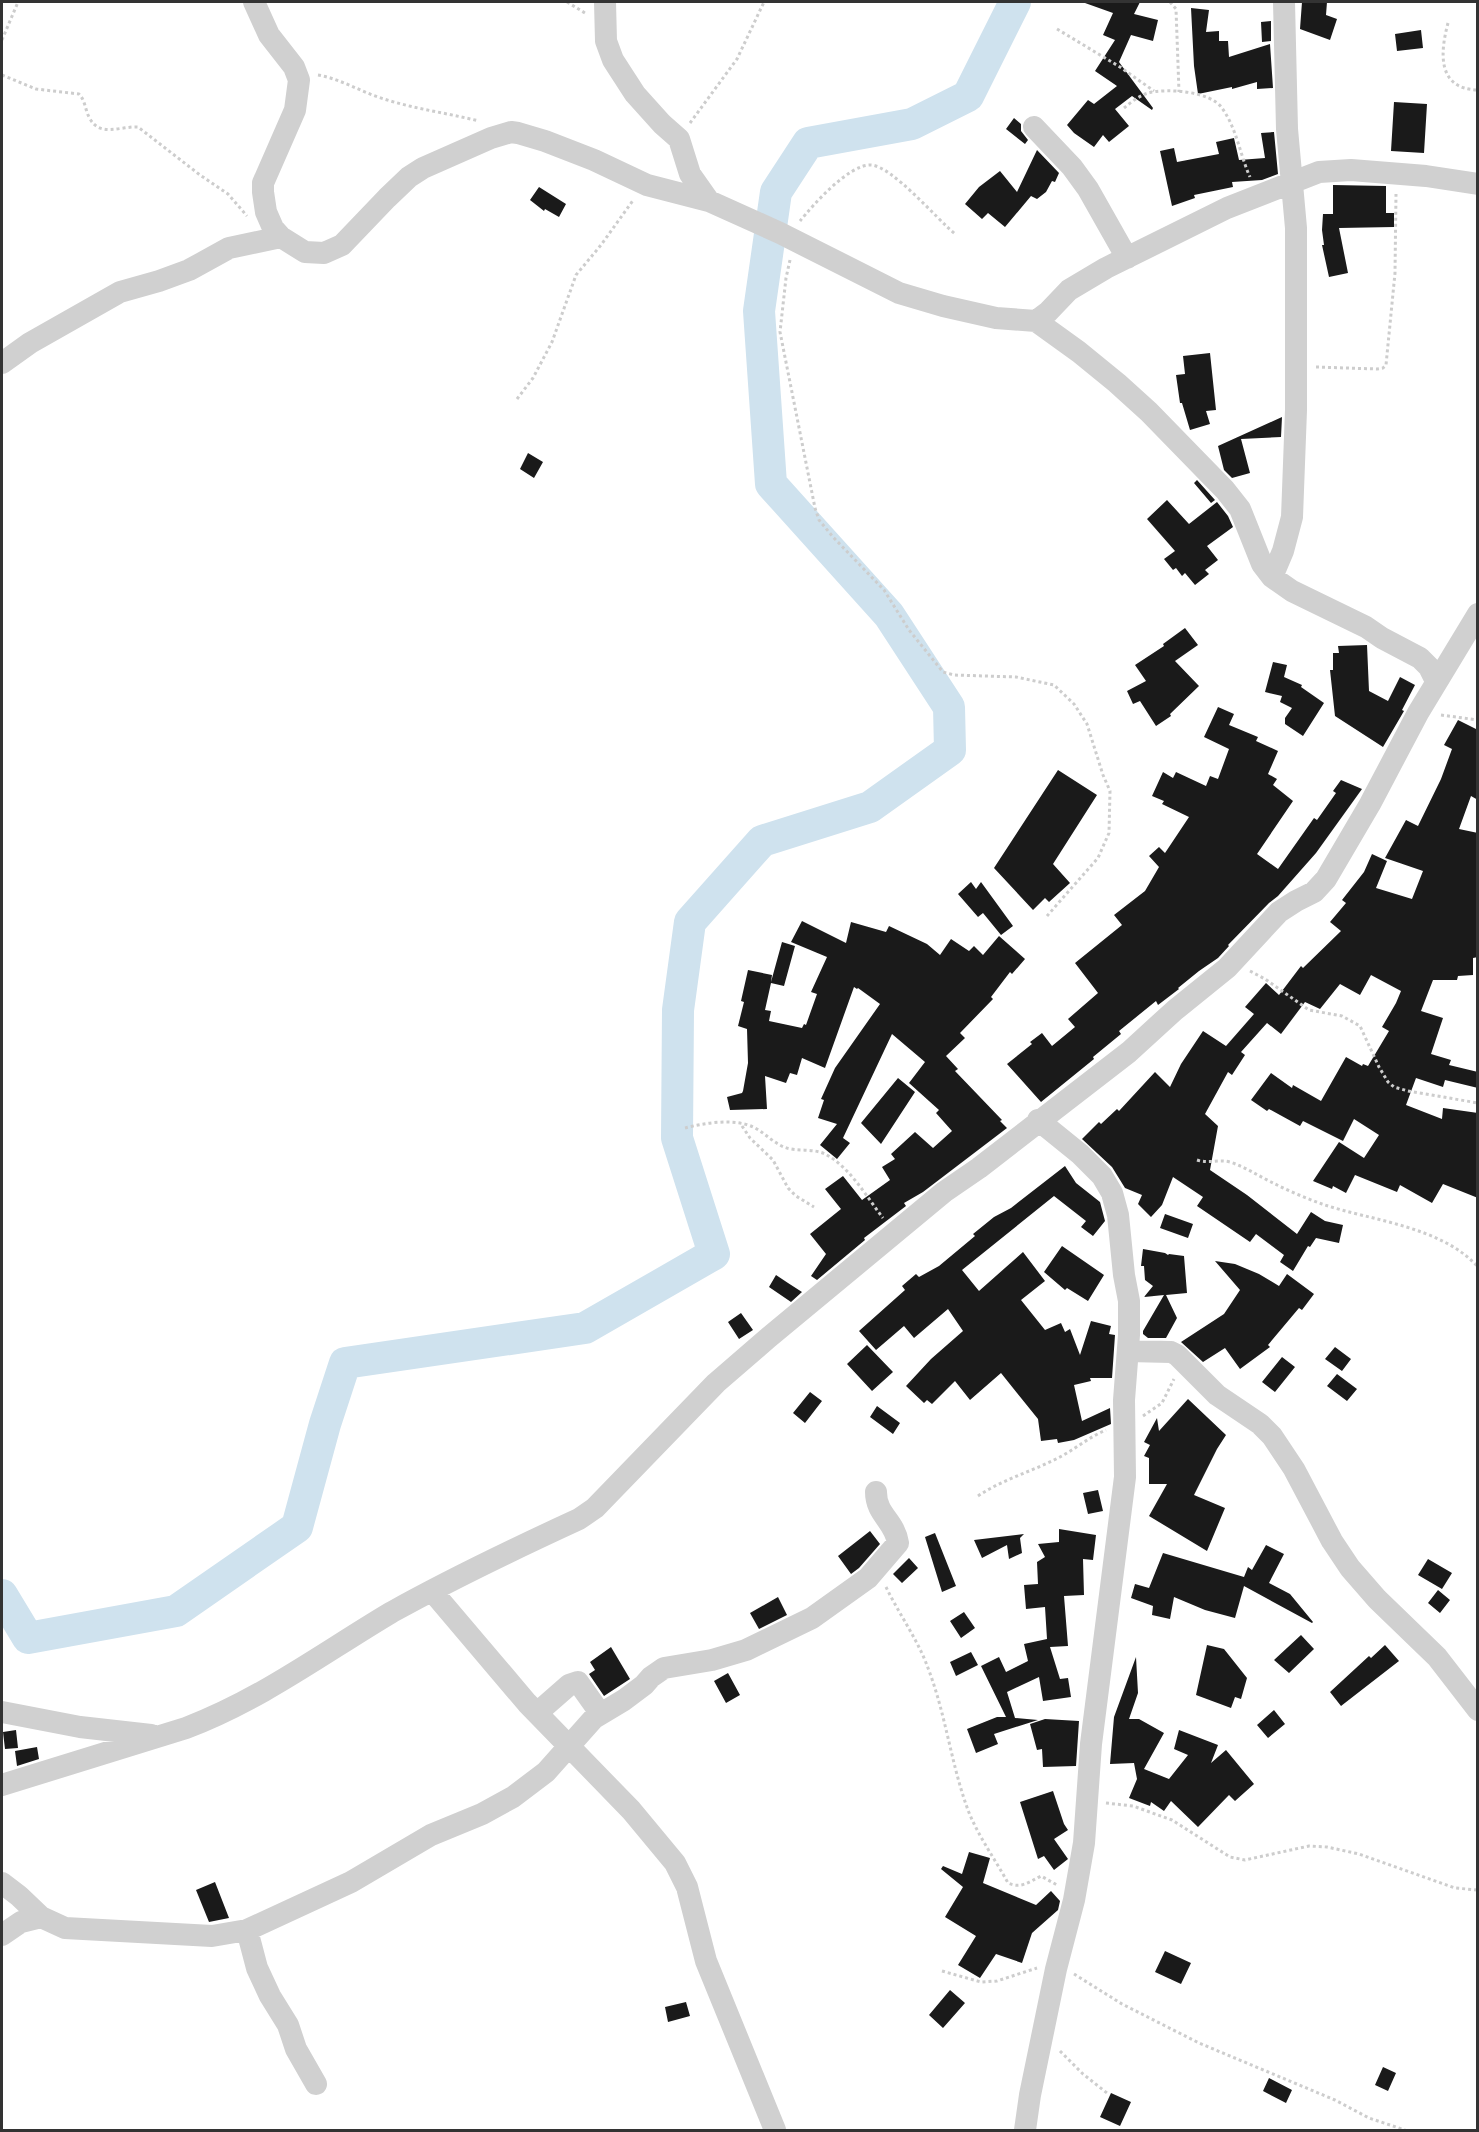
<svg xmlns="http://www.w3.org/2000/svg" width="1479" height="2132" font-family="Mulish,sans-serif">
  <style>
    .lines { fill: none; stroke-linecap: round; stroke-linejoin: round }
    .river { stroke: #cfe2ee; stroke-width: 32 }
    .building { fill: #1a1a1a }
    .path { stroke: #cdcdcd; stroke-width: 3; stroke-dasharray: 3 3; stroke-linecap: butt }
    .minor { stroke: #d0d0d0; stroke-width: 22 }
  </style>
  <rect width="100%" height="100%" fill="#fff"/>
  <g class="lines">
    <path class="river" d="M2,1595l26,43 148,-27 121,-84 28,-103 20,-61 240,-35 129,-74 -37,-116 1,-128 12,-88 72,-81 108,-34 80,-57 -1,-43 -60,-92 -118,-131 -12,-173 17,-119 32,-49 104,-19 56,-28 47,-94"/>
  </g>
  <path class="building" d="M1086,2h54l-6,12 24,6 -5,21 -22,-6 -12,27 34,46 -1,2 -20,-14 -17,13 14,17 -20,16 -6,-7 -9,12 -20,-14 -7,-8 21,-25 6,4 23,-18 -22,-15 20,-31 -12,-5 10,-22 -28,-10z
    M1302,2h25l-1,13 11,4 -7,21 -30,-11z
    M1191,8l18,2 -3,22 13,-1v10h9l1,16 41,-13 3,44 -16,1v-7l-25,7v-2l-34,7 -4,-28z
    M1271,21v20l-9,1 -1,-20z
    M1421,30l2,18 -26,3 -2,-17z
    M1394,102l33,2 -3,49 -33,-2z
    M1014,118l7,6v7l7,9 -3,4 -19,-15z
    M1274,132l4,42 -16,6 -30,2 1,5 -39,8 1,3 -23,8 -12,-55 14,-3 3,14 42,-8 -3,-12 18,-4 5,22 26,-2 -4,-25z
    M1037,150l22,23 -4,9 -3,-1 -6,11 -9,7 -6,-3 -26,31 -17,-14 -6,6 -17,-15 14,-17 21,-16 17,21z
    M1333,185l53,1v27h8v14l-55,1 9,45 -19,4 -7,-32h2l-2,-15 1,-16h10z
    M539,187l27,17 -7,13 -14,-8 -1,2 -14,-11z
    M1210,353l6,57 -10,1 4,13 -20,6 -8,-27h-2l-4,-28 9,-1 -2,-18z
    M1282,417l-1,20 -40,2 9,34 -18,5 -8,-8 -6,-24z
    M528,453l15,9 -9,16 -14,-9z
    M1197,480l18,20 -4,3 -17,-20z
    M1167,500l22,24 28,-22 11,14 5,11 -26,19 11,14 -13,10 4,4 -14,11 -10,-12 -3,3 -6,-8 -3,2 -9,-11 11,-8 -28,-32z
    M1185,628l13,17 -23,16 24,25 -29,28 1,2 -15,10 -16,-25 -7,3 -6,-13 19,-10 -11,-16 29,-19 -1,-2z
    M1367,645l2,46 19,10 12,-24 15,8 -13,25 2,1 -21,36 -48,-31 -5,-46h3v-17h6l-1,-7z
    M1273,662l14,3 -3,12 18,8 -1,2 23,16 -21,33 -18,-12v-6l7,-10 -12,-6 2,-6 -17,-4z
    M1218,707l16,7 -5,11 29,12 -2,4 22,10 -10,23 9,5 -4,6 20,16 -36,53 21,15 36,-51 3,2 19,-27 -3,-2 8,-11 21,9 -46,64 -38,43 -9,7 -41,42 1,1 -11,12 -19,13 -21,17 1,1 -21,16 -2,-4 -37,30 2,3 -28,23 1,2 -53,43 -34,-38 25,-20 -2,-2 12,-9 10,13 23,-19 -7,-8 30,-26 -23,-30 47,-38 -8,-10 31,-24 14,-24 -10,-11 10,-9 6,6 24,-36 -27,-13 2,-3 -12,-5 11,-24 10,6 3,-6 30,14 4,-10 8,3 11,-30 -25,-12z
    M1458,720l20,10v70l-7,-4 -12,33 19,4v124l-5,1v17l-15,1 -1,4h-24l-12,31 22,7 -12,36 20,6 -2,5 29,7v16l-33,-8 -2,7 -27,-9 -10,27 36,14 1,-11 35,5v85l-35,-14 -11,19 -32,-18 -3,7 -42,-17 -9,18 -13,-7 -1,3 -19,-8 26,-39 25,16 15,-23 -25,-16 -11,22 -40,-20 -3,5 -31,-17 -2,2 -16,-11 20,-27 21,15 1,-3 28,16 25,-44 16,9 1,-2 5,2 21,-35 -7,-4 14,-24 5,-12 -30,-16 -11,20 -20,-11 -20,25 -15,-7 -24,32 -14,-11 -26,29 4,3 -13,20 -4,-3 -23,42 13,12 -8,44 37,25 50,39 14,-22 14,9 18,4 -4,18 -23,-5 -6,9 -2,-1 -15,25 -13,-9 4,-7 -28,-21 -6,8 -53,-36 6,-9 -30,-20 -11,28 -11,12 -13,-13 4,-9 -17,-7 -13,-21 -30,-28 17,-17 2,2 16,-15 2,2 36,-39 15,15 11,-23 22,-33 23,15 28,-32 -9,-7 21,-24 13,12 22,-29 2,2 38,-37 -11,-9 16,-19 -4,-3 22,-28 8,-18 15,7 -11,27 36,11 11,-28 -38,-13 21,-38 12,6 23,-47 11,-30 -8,-4z
    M1058,770l39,25 -44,69 17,19 -21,19 -4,-4 -12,12 -39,-42z
    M971,882l5,7 5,-7 32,44 -12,9 -18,-22 -5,4 -20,-23z
    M802,921l44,22 5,-21 35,10 3,-6 38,18 13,11 11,-16 18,12 5,-5 9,9 16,-19 26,23 -13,15 -2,-2 -19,25 2,2 -33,34 5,5 -19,18 12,13 -3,2 47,49 -2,1 7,7 -84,64 -19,11 2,3 -42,32 1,2 -48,40 -6,-4 15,-22 -16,-20 31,-25 -16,-20 18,-13 19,24 28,-20 -8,-13 13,-8 -4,-5 24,-22 18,16 19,-17 -16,-18 3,-3 -30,-27 16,-21 -33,-28 -49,104 7,5 -13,16 -17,-14 17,-21 -19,-6 6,-18 -3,-1 14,-31 45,-64 -22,-16 -1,1 -3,-2 -29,81 -23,-10 -5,17 -7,-2 -4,10 -21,-7 2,33 -37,1 -3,-13 15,-4 1,-2 5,-28 -1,-34 -9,-3 6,-24 -3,-1 7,-31 24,5 -1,7 11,-40 13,4 -11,40 -13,-3 -6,27 6,1 -2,10 33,7 2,-4 2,1 11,-31 -6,-2 16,-35 -36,-15z
    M898,1078l17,14 -34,52 -20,-21z
    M1065,1166l11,17 24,19 5,19 -12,15 -12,-9 5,-6 -32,-25 -92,74 17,21 44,-39 22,29 -24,19 24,30 16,-7 4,9 5,-3 10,26 11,-34 20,5 -2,8 6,1 -3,43h-22l1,3 -17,4 8,36 28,-13 1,16 -37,16 -16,3 -1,-4 -16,2 -3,-22 -37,-46 -31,27 -15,-19 -23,23 -5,-4 -3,3 -18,-17 25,-27 32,-28 -15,-22 -34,29 -10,-12 -28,24 -17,-19 46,-41 -3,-4 14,-12 3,3 20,-11 36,-30 -2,-2 21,-17 17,-9z
    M1165,1214l28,10 -5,14 -28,-10z
    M1062,1246l42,29 -16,26 -21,-13 -2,2 -21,-18z
    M1143,1249l22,4 3,2 1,-1 15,2 3,37 -21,2 11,23 -11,20h-18l-5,-4v-3l21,-36 -20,2 9,-11 -8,-6 -1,-14h-3z
    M1215,1261l20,3 24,10 20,12 8,-12 27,20 -12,16 -3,-2 -31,37 2,2 -30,22 -15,-21 -22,14 -22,-20 43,-28 16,-24z
    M776,1275l12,8 14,9 -11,10 -22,-15z
    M741,1313l12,17 -14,9 -11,-17z
    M867,1345l26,27 -21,19 -25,-27z
    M1335,1347l16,12 -9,12 -17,-12z
    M1282,1357l13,10 -20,25 -13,-10z
    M1337,1374l20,15 -10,12 -20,-15z
    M810,1392l12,9 -17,22 -12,-10z
    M1188,1399l38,36 -9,14 -23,46 31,13 -18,43 -58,-35 18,-32h-18v-26l-5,-2 6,-11 -6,-3 13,-24 2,13z
    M877,1406l23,17 -7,11 -23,-17z
    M1098,1490l5,21 -15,3 -5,-21z
    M1059,1529l37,6 -3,25 -10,-1 1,36 -20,1 4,50 -18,1 10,32 8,-1 3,19 -28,4 -4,-24 -32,15 8,26 23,2 -44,14 4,10 -22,9 -9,-24 30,-12h9l-25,-51 18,-9 7,15 22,-11 -4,-17 23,-5 -2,-32 -19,2 -2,-24 14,-1 -1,-22 8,-5 -7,-13 21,-2z
    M870,1531l10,13 -21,24 -8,6 -13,-18z
    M935,1533l21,53 -14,6 -17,-55z
    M1024,1534l-4,4 2,15 -13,6 -2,-14 -25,13 -8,-18z
    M1266,1545l18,9 -15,29 21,11 23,28 -1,1 -68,-37 -9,32 -30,-8 -31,-13 -4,22 -18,-4 1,-9 -22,-8 4,-14 14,4 14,-35 81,24 4,-10 4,3z
    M909,1558l9,10 -16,15 -9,-9z
    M1428,1559l24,14 -10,16 -24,-14z
    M1438,1590l12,10 -10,13 -12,-10z
    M778,1597l9,18 -28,14 -9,-16z
    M964,1612l11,16 -14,10 -11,-17z
    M1301,1635l13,14 -25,24 -15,-13z
    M1207,1645l17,4 23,29 -6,21 -6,-2 -4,11 -35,-13z
    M1385,1645l14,16 -58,45 -11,-14 39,-36 2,2z
    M611,1647l19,32 -26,17 -15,-22 6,-4 -5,-8z
    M971,1652l7,13 -22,11 -6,-14z
    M1136,1657l2,36 -9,26h10l25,14 -20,36 25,10 19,-24 -14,-6 5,-19 39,15 -7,18 15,-13 28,34 -19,17 -6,-6 -31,32 -27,-26 -7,10 -13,-9 -1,4 -21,-8 8,-19 -3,-16 -24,1 4,-47z
    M728,1673l12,22 -14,8 -12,-22z
    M1274,1710l11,14 -17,14 -11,-13z
    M1045,1719l34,2 -3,45 -33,1 -1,-18 -5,1 -7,-26z
    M16,1730l2,18 -13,1 -2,-17z
    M37,1747l2,12 -22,7 -2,-15z
    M1053,1791l11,33 4,6 -14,9 14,20 -14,11 -10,-14 -6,3 -18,-57z
    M969,1852l21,6 -7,25 53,22 15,-14 9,10 -2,9 -26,23 -10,30 -26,-9 -16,24 -22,-13 18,-29 -31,-19 18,-30 -22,-18 2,-3 19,8z
    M215,1882l14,36 -20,4 -13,-32z
    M1165,1951l26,12 -10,21 -26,-12z
    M950,1990l15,13 -22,25 -14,-13z
    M686,2002l4,14 -22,6 -3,-15z
    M1383,2067l13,6 -8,18 -13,-6z
    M1269,2078l23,12 -6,13 -23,-12z
    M1111,2093l20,9 -11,24 -20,-9z"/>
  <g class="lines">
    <path class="path" d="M567,2l18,11
      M1170,2l6,7 3,83
      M1448,23c-8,30 -11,66 30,67
      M1057,29l63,38 34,24
      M2,40l16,-38
      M2,75l34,14 43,5c6,6 6,15 10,23 10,21 31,9 49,10l62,48 28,19 19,22
      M318,75c23,4 43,17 66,24 31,10 63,14 95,22
      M1124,108c7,-6 15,-12 24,-15 19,-5 62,-2 74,15 15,21 18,47 28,69
      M690,123l47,-64 27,-57
      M800,221c13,-16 49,-57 71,-56 21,1 66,54 84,69
      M790,260l-4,18 -6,54 35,176 4,12 14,17 51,53 25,40 34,42 11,3 62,2 38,8 20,19 13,20 16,51 7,16 -1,42 -11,25 -51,58
      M1316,367l61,2 6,-1 3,-3 9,-92 1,-79
      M517,399l16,-21 19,-36 24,-67 25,-30 33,-46
      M1441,715l37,5
      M1250,971l15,8 44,31 33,6 18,10 19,41 9,15 6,5 14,4 70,12
      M742,1126l8,12 23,22 15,28 8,8 18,11
      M685,1128c19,-5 49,-10 68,-1 11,5 19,15 31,20 12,5 29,1 41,7 25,13 41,42 58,64
      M1197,1160c12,4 21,-1 33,2 15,5 27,13 41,20 16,8 34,16 51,22 50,17 119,22 156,63
      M1143,1416l19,-13 12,-24
      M978,1496c25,-17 53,-24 80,-38 16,-8 31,-21 48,-28
      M886,1587c13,27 32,53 42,81 18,47 23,96 40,142 10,26 27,49 40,73 13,6 21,-1 33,-7l16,9
      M1106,1803l27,3 39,14 58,37 15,3 64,-14 18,1 32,7 96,34 23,2
      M942,1971l39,11 16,-1 40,-13
      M1074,1974l48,30 77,39 136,57 34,18 36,12
      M1060,2051l23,23 24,19"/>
    <path class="minor" d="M254,2l15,33 25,32 5,13 -4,30 -32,73v9l3,20 7,16 8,9 24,15 19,1 18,-8 45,-47 22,-21 14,-9 68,-30 20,-6 7,1 27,8 49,19 53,25 62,16 71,32 119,60 44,13 53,12 40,3 12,-9 21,-22 37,-22 121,-60 92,-36 32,-2 75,6 52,8
      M605,2l1,39 7,19 22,34 27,30 17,15 11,35 19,27
      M1034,127l38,40 16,22 39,69
      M1036,321l43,31 38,31 32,29 76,78 15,19 22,55 10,13 20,14 74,36 16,11 38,20 9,9 7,14
      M2,363l28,-20 90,-51 39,-11 30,-11 40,-22 52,-11
      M1272,577l11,-26 9,-34 4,-107v-182l-9,-99 -3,-127
      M1128,1351l43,1 6,3 40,40 43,29 12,12 22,33 38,72 18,27 27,31 60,58 41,53
      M432,1591l95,112 104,107 44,53 12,24 19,74 69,169
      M2,1712l78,15 71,8
      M537,1713l32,-28 9,-3 22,31
      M2,1785l184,-57c76,-29 137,-75 206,-116 61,-34 124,-64 187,-93l16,-11 121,-125 52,-45 176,-146 35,-24 150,-116 46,-42 52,-42 52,-56 17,-11 18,-9 12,-13 44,-75 48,-91 60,-99
      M2,1883l17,13 22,21 24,11 147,8 35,-6 104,-48 80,-47 51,-21 31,-17 33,-25 48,-54 30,-18 20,-15 7,-8 13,-9 48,-8 34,-10 66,-32 56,-40 30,-35c-3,-22 -22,-28 -22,-51
      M247,1930l10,38 13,28 18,29 8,24 20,35
      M2,1935l19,-13 20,-5
      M1025,2130l5,-35 26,-126 18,-69 10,-57 7,-99 34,-267 -1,-77 5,-65v-34l-5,-26 -6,-60 -6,-22 -10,-17 -22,-22 -42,-34"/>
  </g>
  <rect width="1479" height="2132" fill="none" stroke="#333333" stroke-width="6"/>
</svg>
